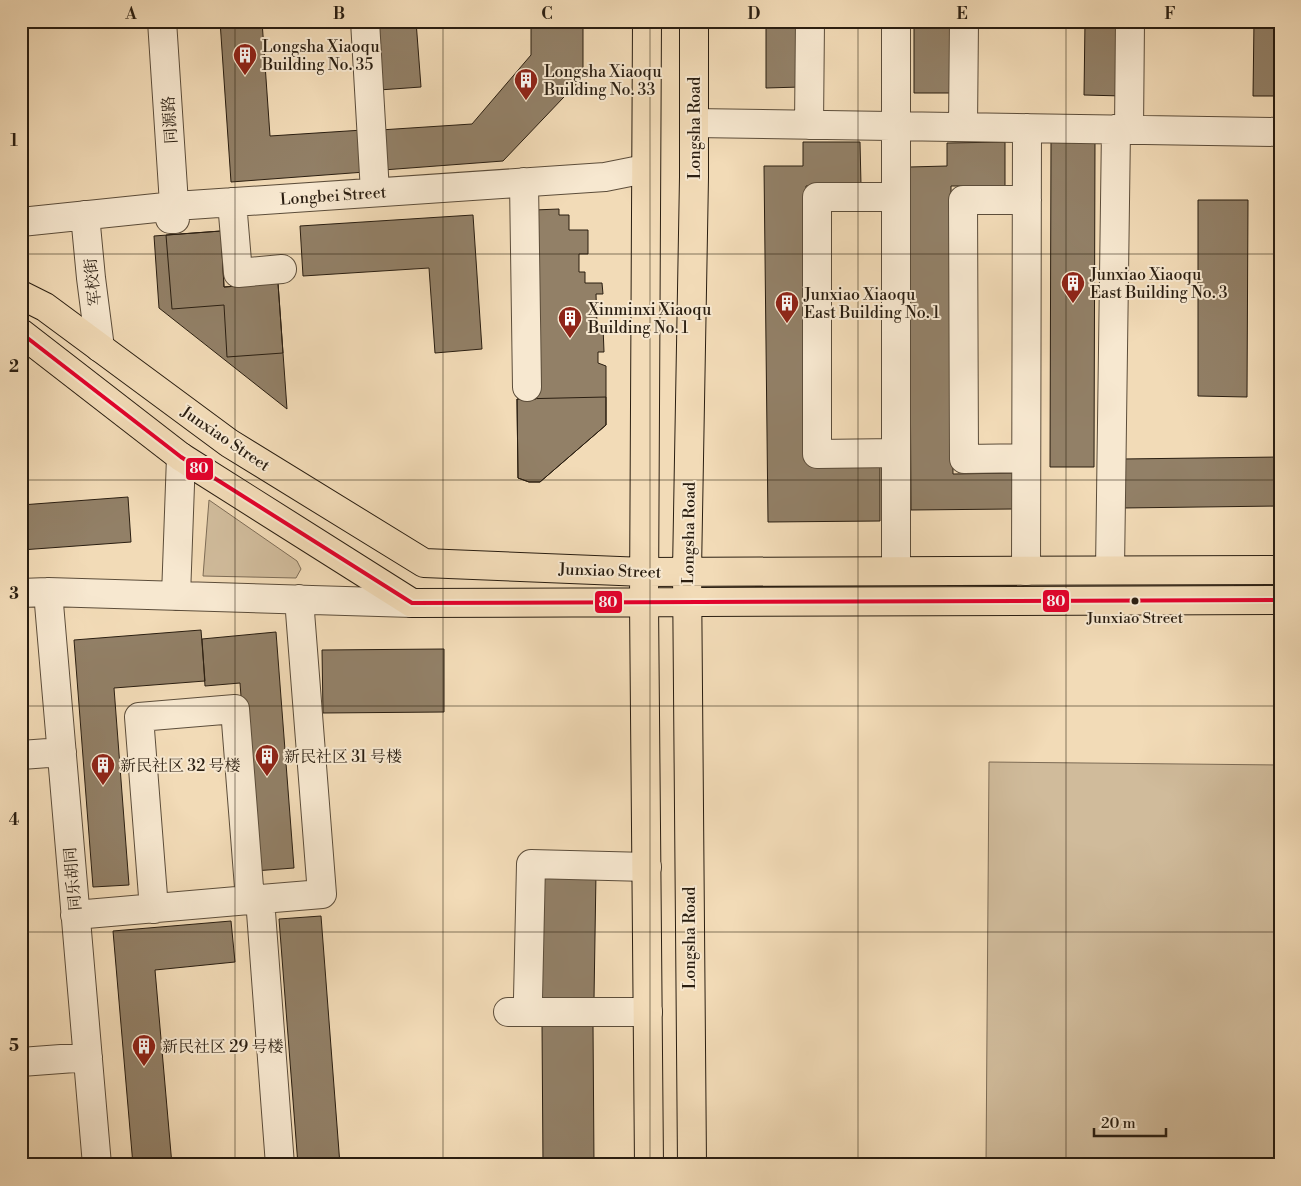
<svg xmlns="http://www.w3.org/2000/svg" width="1301" height="1186" font-family="'Libre Bodoni','Noto Serif SC',serif">
<rect width="100%" height="100%" fill="#f2dbb7"/>
<filter id="stains"><feTurbulence type="fractalNoise" baseFrequency=".004" numOctaves="4"/><feColorMatrix values="0 0 0 0 .2 0 0 0 0 .09 0 0 0 0 .02 0 0 0 .5 -.17"/></filter>
<radialGradient id="worn" r=".72"><stop offset=".6" stop-color="#630" stop-opacity="0"/><stop offset="1" stop-color="#630" stop-opacity=".3"/></radialGradient>
<!-- green -->
<path fill="#d0bb9b" stroke="#7d6c56" d="M 209,500 L 297,561 L 301,569 L 296,578 L 203,576 Z
M 989,762 L 1280,765 L 1280,1165 L 986,1165 Z"/>
<!-- building -->
<path fill="#928067" stroke="#2a1e11" d="M 220,21 L 262,21 L 270,136 L 363,130 L 365,172 L 231,182 Z
M 375,21 L 416,21 L 421,87 L 379,90 Z
M 531,21 L 583,21 L 583,77 L 503,161 L 383,170 L 380,130 L 472,124 L 531,55 Z
M 766,21 L 800,21 L 801,87 L 766,88 Z
M 914,21 L 956,21 L 956,93 L 914,93 Z
M 1085,21 L 1124,21 L 1123,96 L 1084,95 Z
M 1254,21 L 1280,21 L 1280,96 L 1253,96 Z
M 1051,141 L 1095,141 L 1094,467 L 1050,467 Z
M 803,142 L 860,142 L 861,185 L 806,186 L 809,464 L 880,463 L 880,521 L 768,522 L 764,166 L 803,166 Z
M 1005,142 L 1005,186 L 951,186 L 953,474 L 1013,473 L 1013,509 L 911,510 L 909,167 L 947,166 L 947,143 Z
M 1198,200 L 1248,200 L 1247,397 L 1198,396 Z
M 559,209 L 559,215 L 569,215 L 569,230 L 588,230 L 588,254 L 579,254 L 579,272 L 585,272 L 585,283 L 602,283 L 603,294 L 596,294 L 597,326 L 603,326 L 604,352 L 598,352 L 598,363 L 606,366 L 606,425 L 540,482 L 529,482 L 518,478 L 517,399 L 536,399 L 534,210 Z
M 473,215 L 482,349 L 435,353 L 429,268 L 303,276 L 300,226 Z
M 221,231 L 224,287 L 278,283 L 283,353 L 227,357 L 224,305 L 172,309 L 166,235 Z
M 221,231 L 224,287 L 278,283 L 287,409 L 159,308 L 154,236 Z
M 606,397 L 606,425 L 540,482 L 529,482 L 518,478 L 517,399 Z
M 1280,457 L 1280,506 L 1122,508 L 1122,459 Z
M 128,497 L 131,542 L 21,550 L 21,505 Z
M 201,630 L 205,681 L 114,688 L 129,885 L 93,887 L 74,640 Z
M 276,632 L 294,868 L 254,871 L 240,683 L 205,686 L 202,639 Z
M 444,649 L 444,712 L 323,713 L 322,650 Z
M 540,872 L 596,873 L 594,999 L 539,998 Z
M 321,916 L 340,1165 L 298,1165 L 279,919 Z
M 231,921 L 235,962 L 155,970 L 172,1165 L 133,1165 L 113,931 Z
M 542,1024 L 593,1024 L 594,1165 L 543,1165 Z"/>
<g fill="none" stroke-linecap="round" stroke-linejoin="round">
<!-- minor casing -->
<g stroke="#5c4d3a" stroke-width="30">
<path id="minor" d="M 162,21 L 175,219 L 170,219
M 365,21 L 375,192
M 896,21 L 896,571
M 694,123 L 1280,132
M 809,125 L 810,21
M 963,127 L 964,21
M 1129,130 L 1130,21
M 524,182 L 527,387
M 896,197 L 817,197 L 817,454 L 896,453
M 232,202 L 238,273 L 282,269
M 85,215 L 91,278 L 100,348
M 21,222 L 175,206 L 605,177 L 645,169
M 1026,458 L 964,459 L 963,200 L 1027,200
M 1110,570 L 1116,129
M 1026,571 L 1027,128
M 48,592 L 97,1165
M 21,593 L 48,592 L 412,603
M 176,596 L 181,457
M 21,755 L 62,752
M 154,909 L 139,717 L 235,709 L 250,900 L 322,894 L 299,599
M 75,915 L 260,899 L 280,1165
M 528,998 L 531,864 L 647,867
M 508,1012 L 648,1012
M 21,1062 L 88,1057"/>
</g>
<!-- major casing -->
<g stroke="#2a1e11" stroke-width="30">
<path id="major" d="M 647,21 L 644,601 L 649,1165
M 21,295 L 45,307 L 229,443 L 424,563 L 644,572 L 1280,570
M 21,333 L 181,457 L 412,603 L 1280,600
M 692,1165 L 687,571 L 694,177 L 694,21"/>
</g>
<!-- minor -->
<use href="#minor" stroke="#f7e8d0" stroke-width="28"/>
<!-- major -->
<use href="#major" stroke="#f2dbb7" stroke-width="28"/>
<!-- bus-1 casing -->
<g stroke="#f7e8d0" stroke-width="8">
<path id="bus-1" d="M 21,333 L 181,457 L 412,603 L 1280,600"/>
</g>
<!-- bus-1 -->
<use href="#bus-1" stroke="#e4002b" stroke-width="4"/>
</g>
<!-- grid -->
<path fill="none" stroke="#2a1e11" stroke-width="1" stroke-opacity="0.55" d="M 235,21 L 235,1165M 443,21 L 443,1165M 650,21 L 650,1165M 858,21 L 858,1165M 1066,21 L 1066,1165M 21,254 L 1280,254M 21,480 L 1280,480M 21,706 L 1280,706M 21,932 L 1280,932"/>
<!-- icons -->
<defs>
<g id="building-pin" transform="scale(1.25)"><path d="M0 17L-7.5 6A9.5 9.5 0 1 1 7.5 6Z" fill="#8f2418" stroke="#f7e8d0"/><path d="M-4-6H4V6H1V3H-1V6H-4ZM-2.5-4.3h1.7v1.8h-1.7ZM.8-4.3h1.7v1.8H.8ZM-2.5-1h1.7V.8h-1.7ZM.8-1h1.7V.8H.8Z" fill="#fff"/></g>
</defs>
<g fill-rule="evenodd">
<use href="#building-pin" x="245" y="55"/>
<use href="#building-pin" x="526" y="80"/>
<use href="#building-pin" x="1073" y="283"/>
<use href="#building-pin" x="787" y="303"/>
<use href="#building-pin" x="570" y="318"/>
<use href="#building-pin" x="267" y="756"/>
<use href="#building-pin" x="103" y="765"/>
<use href="#building-pin" x="144" y="1046"/>
</g>
<!-- markers -->
<circle fill="#2a1e11" stroke="#f7e8d0" stroke-width="2" cx="1135" cy="601" r="4.5"/>
<g text-anchor="middle" stroke-width="4" stroke-linejoin="round" paint-order="stroke">
<!-- bus labels -->
<g font-size="15" fill="#2a1e11" stroke="#f7e8d0">
<text x="1135" y="623">Junxiao Street</text>
</g>
<!-- poi labels -->
<g font-size="16" fill="#2a1e11" stroke="#f7e8d0" text-anchor="start">
<text x="262" y="52">Longsha Xiaoqu<tspan x="262" dy="18">Building No. 35</tspan></text>
<text x="544" y="77">Longsha Xiaoqu<tspan x="544" dy="18">Building No. 33</tspan></text>
<text x="1090" y="280">Junxiao Xiaoqu<tspan x="1090" dy="18">East Building No. 3</tspan></text>
<text x="804" y="300">Junxiao Xiaoqu<tspan x="804" dy="18">East Building No. 1</tspan></text>
<text x="588" y="315">Xinminxi Xiaoqu<tspan x="588" dy="18">Building No. 1</tspan></text>
<text x="284" y="762">新民社区 31 号楼</text>
<text x="120" y="771">新民社区 32 号楼</text>
<text x="162" y="1052">新民社区 29 号楼</text>
</g>
<!-- street labels -->
<g font-size="16" fill="#2a1e11" stroke="#f7e8d0">
<text transform="translate(169 120) rotate(-94)" y="6">同源路</text>
<text transform="translate(694 128) rotate(-90)" y="6">Longsha Road</text>
<text transform="translate(333 195) rotate(-4)" y="6">Longbei Street</text>
<text transform="translate(92 282) rotate(-96)" y="6">军校街</text>
<text transform="translate(226 438) rotate(34)" y="6">Junxiao Street</text>
<text transform="translate(688 533) rotate(-89)" y="6">Longsha Road</text>
<text transform="translate(610 570) rotate(2)" y="6">Junxiao Street</text>
<text transform="translate(72 879) rotate(-95)" y="6">同乐胡同</text>
<text transform="translate(689 938) rotate(-90)" y="6">Longsha Road</text>
</g>
</g>
<g stroke="#f7e8d0" stroke-width="2">
<rect x="185" y="457" width="29" height="24" rx="5" fill="#e4002b"/>
<rect x="1042" y="589" width="28" height="24" rx="5" fill="#e4002b"/>
<rect x="594" y="590" width="29" height="24" rx="5" fill="#e4002b"/>
</g>
<g font-size="14" text-anchor="middle" font-weight="bold" fill="#fff">
<text x="199" y="473">80</text>
<text x="1056" y="606">80</text>
<text x="608" y="607">80</text>
</g>
<!-- margin -->
<rect width="1301" height="1186" fill="none" stroke="#f2dbb7" stroke-width="55"/>
<!-- scale -->
<path d="M1094 1128v8h72v-8" fill="none" stroke="#2a1e11" stroke-width="2.5"/>
<text x="1101" y="1128" font-size="15" fill="#2a1e11" stroke="#f7e8d0" stroke-width="4" paint-order="stroke">20 m</text>
<rect x="28" y="28" width="1246" height="1130" fill="none" stroke="#2a1e11" stroke-width="2"/>
<g font-size="16" text-anchor="middle" font-weight="bold" fill="#2a1e11">
<text x="131" y="19">A</text>
<text x="339" y="19">B</text>
<text x="547" y="19">C</text>
<text x="754" y="19">D</text>
<text x="962" y="19">E</text>
<text x="1170" y="19">F</text>
<text x="14" y="146">1</text>
<text x="14" y="372">2</text>
<text x="14" y="599">3</text>
<text x="14" y="825">4</text>
<text x="14" y="1051">5</text>
</g>
<rect width="100%" height="100%" filter="url(#stains)"/>
<rect width="100%" height="100%" fill="url(#worn)"/>
</svg>
